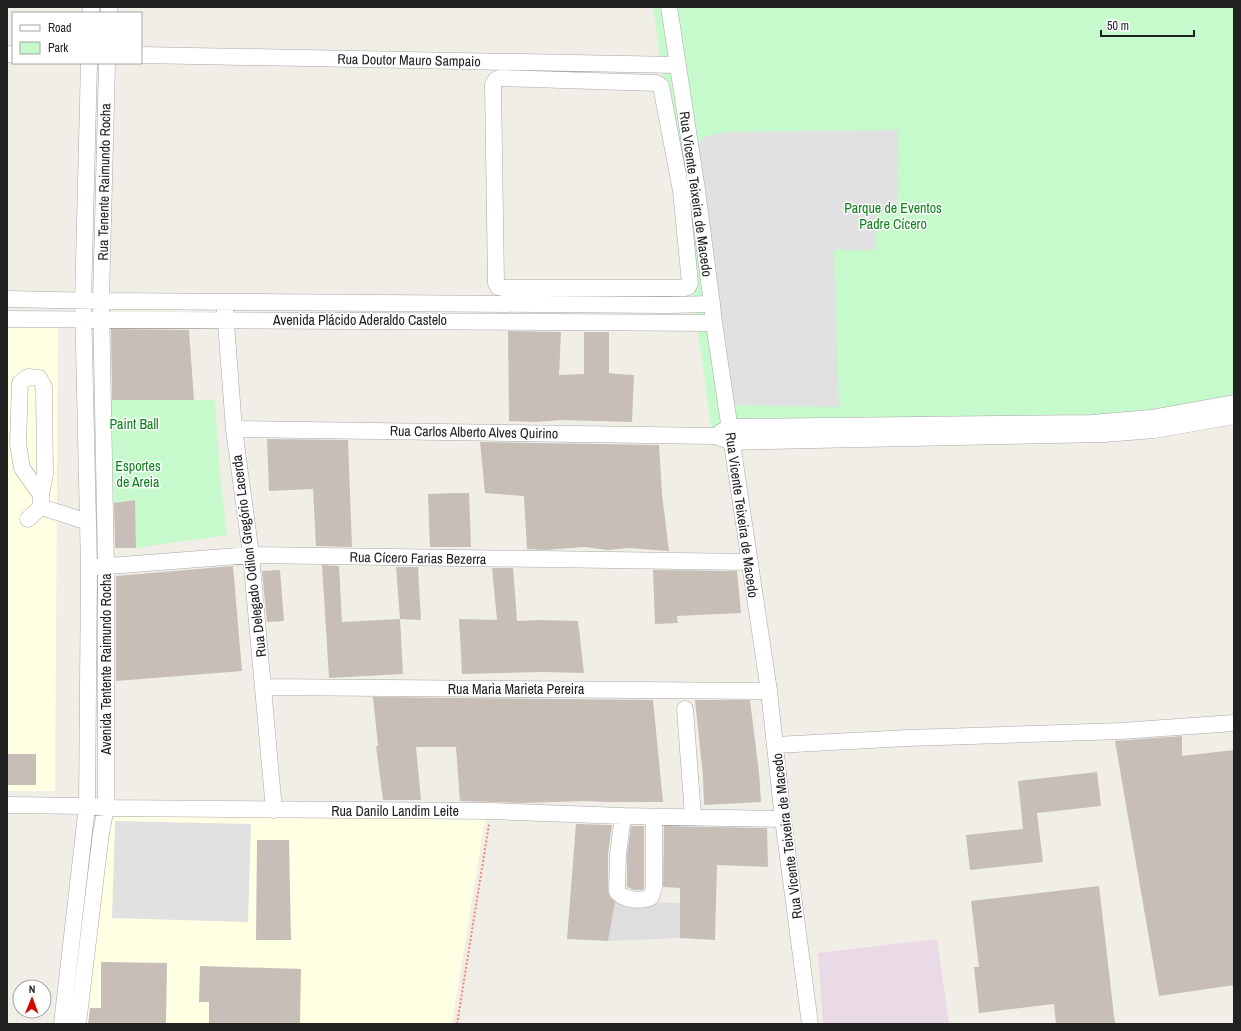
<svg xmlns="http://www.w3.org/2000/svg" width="1241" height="1031" font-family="'Archivo Narrow',sans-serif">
<rect width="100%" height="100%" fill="#f1eee8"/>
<!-- residential -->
<path fill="#dfdede" d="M 615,902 L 680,903 L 680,938 L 608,941 Z"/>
<!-- industrial -->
<path fill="#eadae6" d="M 937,939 L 949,1024 L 823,1024 L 818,953 Z"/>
<!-- education -->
<path fill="#feffe3" d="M 7,327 L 58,328 L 55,791 L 7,791 Z
M 111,815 L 485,819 L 452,1024 L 83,1024 Z"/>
<!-- park -->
<path fill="#c6facc" d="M 653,7 L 1234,7 L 1234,402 L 1176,415 L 712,433 Z
M 109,400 L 215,400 L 221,487 L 227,535 L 136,548 L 135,500 L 114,503 Z"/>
<!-- parking -->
<path fill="#e1e1e1" d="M 898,130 L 897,213 L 875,212 L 876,250 L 834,250 L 839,407 L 721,405 L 690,158 L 704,137 L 727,132 Z
M 115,821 L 251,824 L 248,922 L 112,918 Z"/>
<!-- building -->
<path fill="#c6beb7" d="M 111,329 L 189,330 L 194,400 L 112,400 Z
M 508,331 L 561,332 L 559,375 L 584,374 L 584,332 L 609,332 L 609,373 L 617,374 L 634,375 L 632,422 L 561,420 L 536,422 L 509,421 Z
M 267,439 L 348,440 L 352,547 L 316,546 L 313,489 L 269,491 Z
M 480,442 L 659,445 L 662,494 L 669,551 L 629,548 L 608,550 L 585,547 L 545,550 L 527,549 L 524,496 L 485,493 Z
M 456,493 L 469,493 L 471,547 L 430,547 L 428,494 Z
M 135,500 L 136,548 L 115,548 L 114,503 Z
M 322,565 L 339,566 L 342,622 L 400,619 L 403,674 L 329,678 Z
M 233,566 L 242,671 L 116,681 L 116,576 Z
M 396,567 L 418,567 L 421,620 L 400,619 Z
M 492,568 L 513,568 L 517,621 L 539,620 L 578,621 L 584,673 L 543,672 L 462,674 L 459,619 L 497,620 Z
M 280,570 L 284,621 L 267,622 L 262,571 Z
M 653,570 L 737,571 L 741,613 L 677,616 L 678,623 L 655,624 Z
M 373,697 L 653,700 L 663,802 L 607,802 L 585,801 L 523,803 L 460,801 L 456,747 L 416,747 L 421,800 L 383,800 L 376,746 L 378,746 Z
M 695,700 L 750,700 L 759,773 L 761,802 L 704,805 L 703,776 Z
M 1182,736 L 1182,756 L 1234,750 L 1234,985 L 1159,996 L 1115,741 Z
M 7,754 L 36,754 L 36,785 L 7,785 Z
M 1097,772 L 1101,806 L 1037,813 L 1043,862 L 970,870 L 966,835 L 1023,829 L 1018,781 Z
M 576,824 L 612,825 L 608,854 L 608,891 L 610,897 L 615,902 L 608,941 L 567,939 Z
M 631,826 L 644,826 L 644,886 L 643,890 L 634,890 L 627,887 L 627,855 Z
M 664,826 L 767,828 L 768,867 L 717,865 L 715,940 L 680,938 L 680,888 L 663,887 Z
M 257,840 L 289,840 L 291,940 L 256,940 Z
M 1099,886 L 1115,1024 L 1056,1024 L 1054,1004 L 979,1013 L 974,967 L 979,967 L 971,901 Z
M 101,962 L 167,963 L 166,1024 L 88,1024 L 90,1008 L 101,1008 Z
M 200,966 L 301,969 L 300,1024 L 209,1024 L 209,1002 L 199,1002 Z"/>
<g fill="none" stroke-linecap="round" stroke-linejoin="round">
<!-- minor casing -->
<g stroke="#a8a8a8" stroke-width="17">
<path id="minor" d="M 669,7 L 697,190 L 712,304 L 714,323 L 769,691 L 783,819 L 810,1024
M 91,13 L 91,7
M 109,13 L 109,7
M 7,54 L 13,54
M 141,55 L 677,65
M 500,78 L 656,83 L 661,86 L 681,191 L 690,283 L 688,287 L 685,288 L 503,288 L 498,287 L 496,283 L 493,84 L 496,80 Z
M 7,299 L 101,301 L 668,305 L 712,304
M 225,310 L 234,429 L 251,555 L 274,810
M 7,319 L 714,323
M 234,429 L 715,436 L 732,442 L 767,441 L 1104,434 L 1154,430 L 1234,416
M 721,432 L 730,427 L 1092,423 L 1151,418 L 1234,403
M 41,495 L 22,468 L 18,444 L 20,383 L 28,377 L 39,378 L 44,387 L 45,474 L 41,495 L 41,507 L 88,522
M 28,519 L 41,507
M 96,567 L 251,555 L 749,562
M 263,687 L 769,691
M 685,709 L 693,816
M 776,745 L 908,738 L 1121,731 L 1234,723
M 7,805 L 87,806 L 106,808 L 491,811 L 623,816 L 783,819
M 623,816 L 618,854 L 617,891 C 622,900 642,902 651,897 L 654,887 L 654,817
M 62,1024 L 87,806 L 89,568 L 83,301 L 89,63
M 78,1024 L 101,833 L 106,808 L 106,567 L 101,301 L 107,63"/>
</g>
<!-- path -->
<path stroke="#fa8470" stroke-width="2" stroke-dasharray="2 2" stroke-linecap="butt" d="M 457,1024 L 489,824"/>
<!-- minor -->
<use href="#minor" stroke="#fff" stroke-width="16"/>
</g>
<g text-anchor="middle" stroke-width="3" stroke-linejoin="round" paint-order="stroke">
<!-- street labels -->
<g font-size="14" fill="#212121" stroke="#fff">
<text transform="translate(409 60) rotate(1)" y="5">Rua Doutor Mauro Sampaio</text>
<text transform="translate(104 182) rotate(-89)" y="5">Rua Tenente Raimundo Rocha</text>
<text transform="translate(696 194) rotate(82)" y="5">Rua Vicente Teixeira de Macedo</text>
<text x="360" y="325">Avenida Plácido Aderaldo Castelo</text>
<text transform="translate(474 432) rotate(1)" y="5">Rua Carlos Alberto Alves Quirino</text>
<text transform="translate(742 515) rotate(82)" y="5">Rua Vicente Teixeira de Macedo</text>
<text transform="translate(249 556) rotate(-97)" y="5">Rua Delegado Odilon Gregório Lacerda</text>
<text transform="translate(418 558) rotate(1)" y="5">Rua Cícero Farias Bezerra</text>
<text transform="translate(106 664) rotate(-90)" y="5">Avenida Tentente Raimundo Rocha</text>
<text x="516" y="694">Rua Maria Marieta Pereira</text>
<text x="395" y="816">Rua Danilo Landim Leite</text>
<text transform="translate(787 836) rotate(-97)" y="5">Rua Vicente Teixeira de Macedo</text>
</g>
<!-- park labels -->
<g font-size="14" fill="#0c821b" stroke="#fff">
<text x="893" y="213">Parque de Eventos<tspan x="893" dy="16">Padre Cícero</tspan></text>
<text x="134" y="429">Paint Ball</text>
<text x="138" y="471">Esportes<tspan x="138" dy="16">de Areia</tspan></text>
</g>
</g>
<!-- border -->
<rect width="1241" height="1031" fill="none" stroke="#212121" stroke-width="16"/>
<!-- legend -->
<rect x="12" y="12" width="130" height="52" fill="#ffffff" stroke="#a6a6a6"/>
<rect x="20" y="25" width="20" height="6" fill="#ffffff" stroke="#a6a6a6"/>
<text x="48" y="32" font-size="12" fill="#212121">Road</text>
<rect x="20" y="42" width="20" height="12" fill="#c6facc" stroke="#a6a6a6"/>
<text x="48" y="52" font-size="12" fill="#212121">Park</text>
<!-- north arrow -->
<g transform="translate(32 999) rotate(1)"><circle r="19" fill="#ffffff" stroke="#a6a6a6"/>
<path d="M0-3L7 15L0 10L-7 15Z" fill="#d20900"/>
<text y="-6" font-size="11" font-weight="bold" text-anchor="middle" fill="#212121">N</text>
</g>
<!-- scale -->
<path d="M1101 30v6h93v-6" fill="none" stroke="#212121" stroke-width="2"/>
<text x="1107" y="30" font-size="12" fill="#212121" stroke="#ffffff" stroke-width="3" paint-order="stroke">50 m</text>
</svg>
